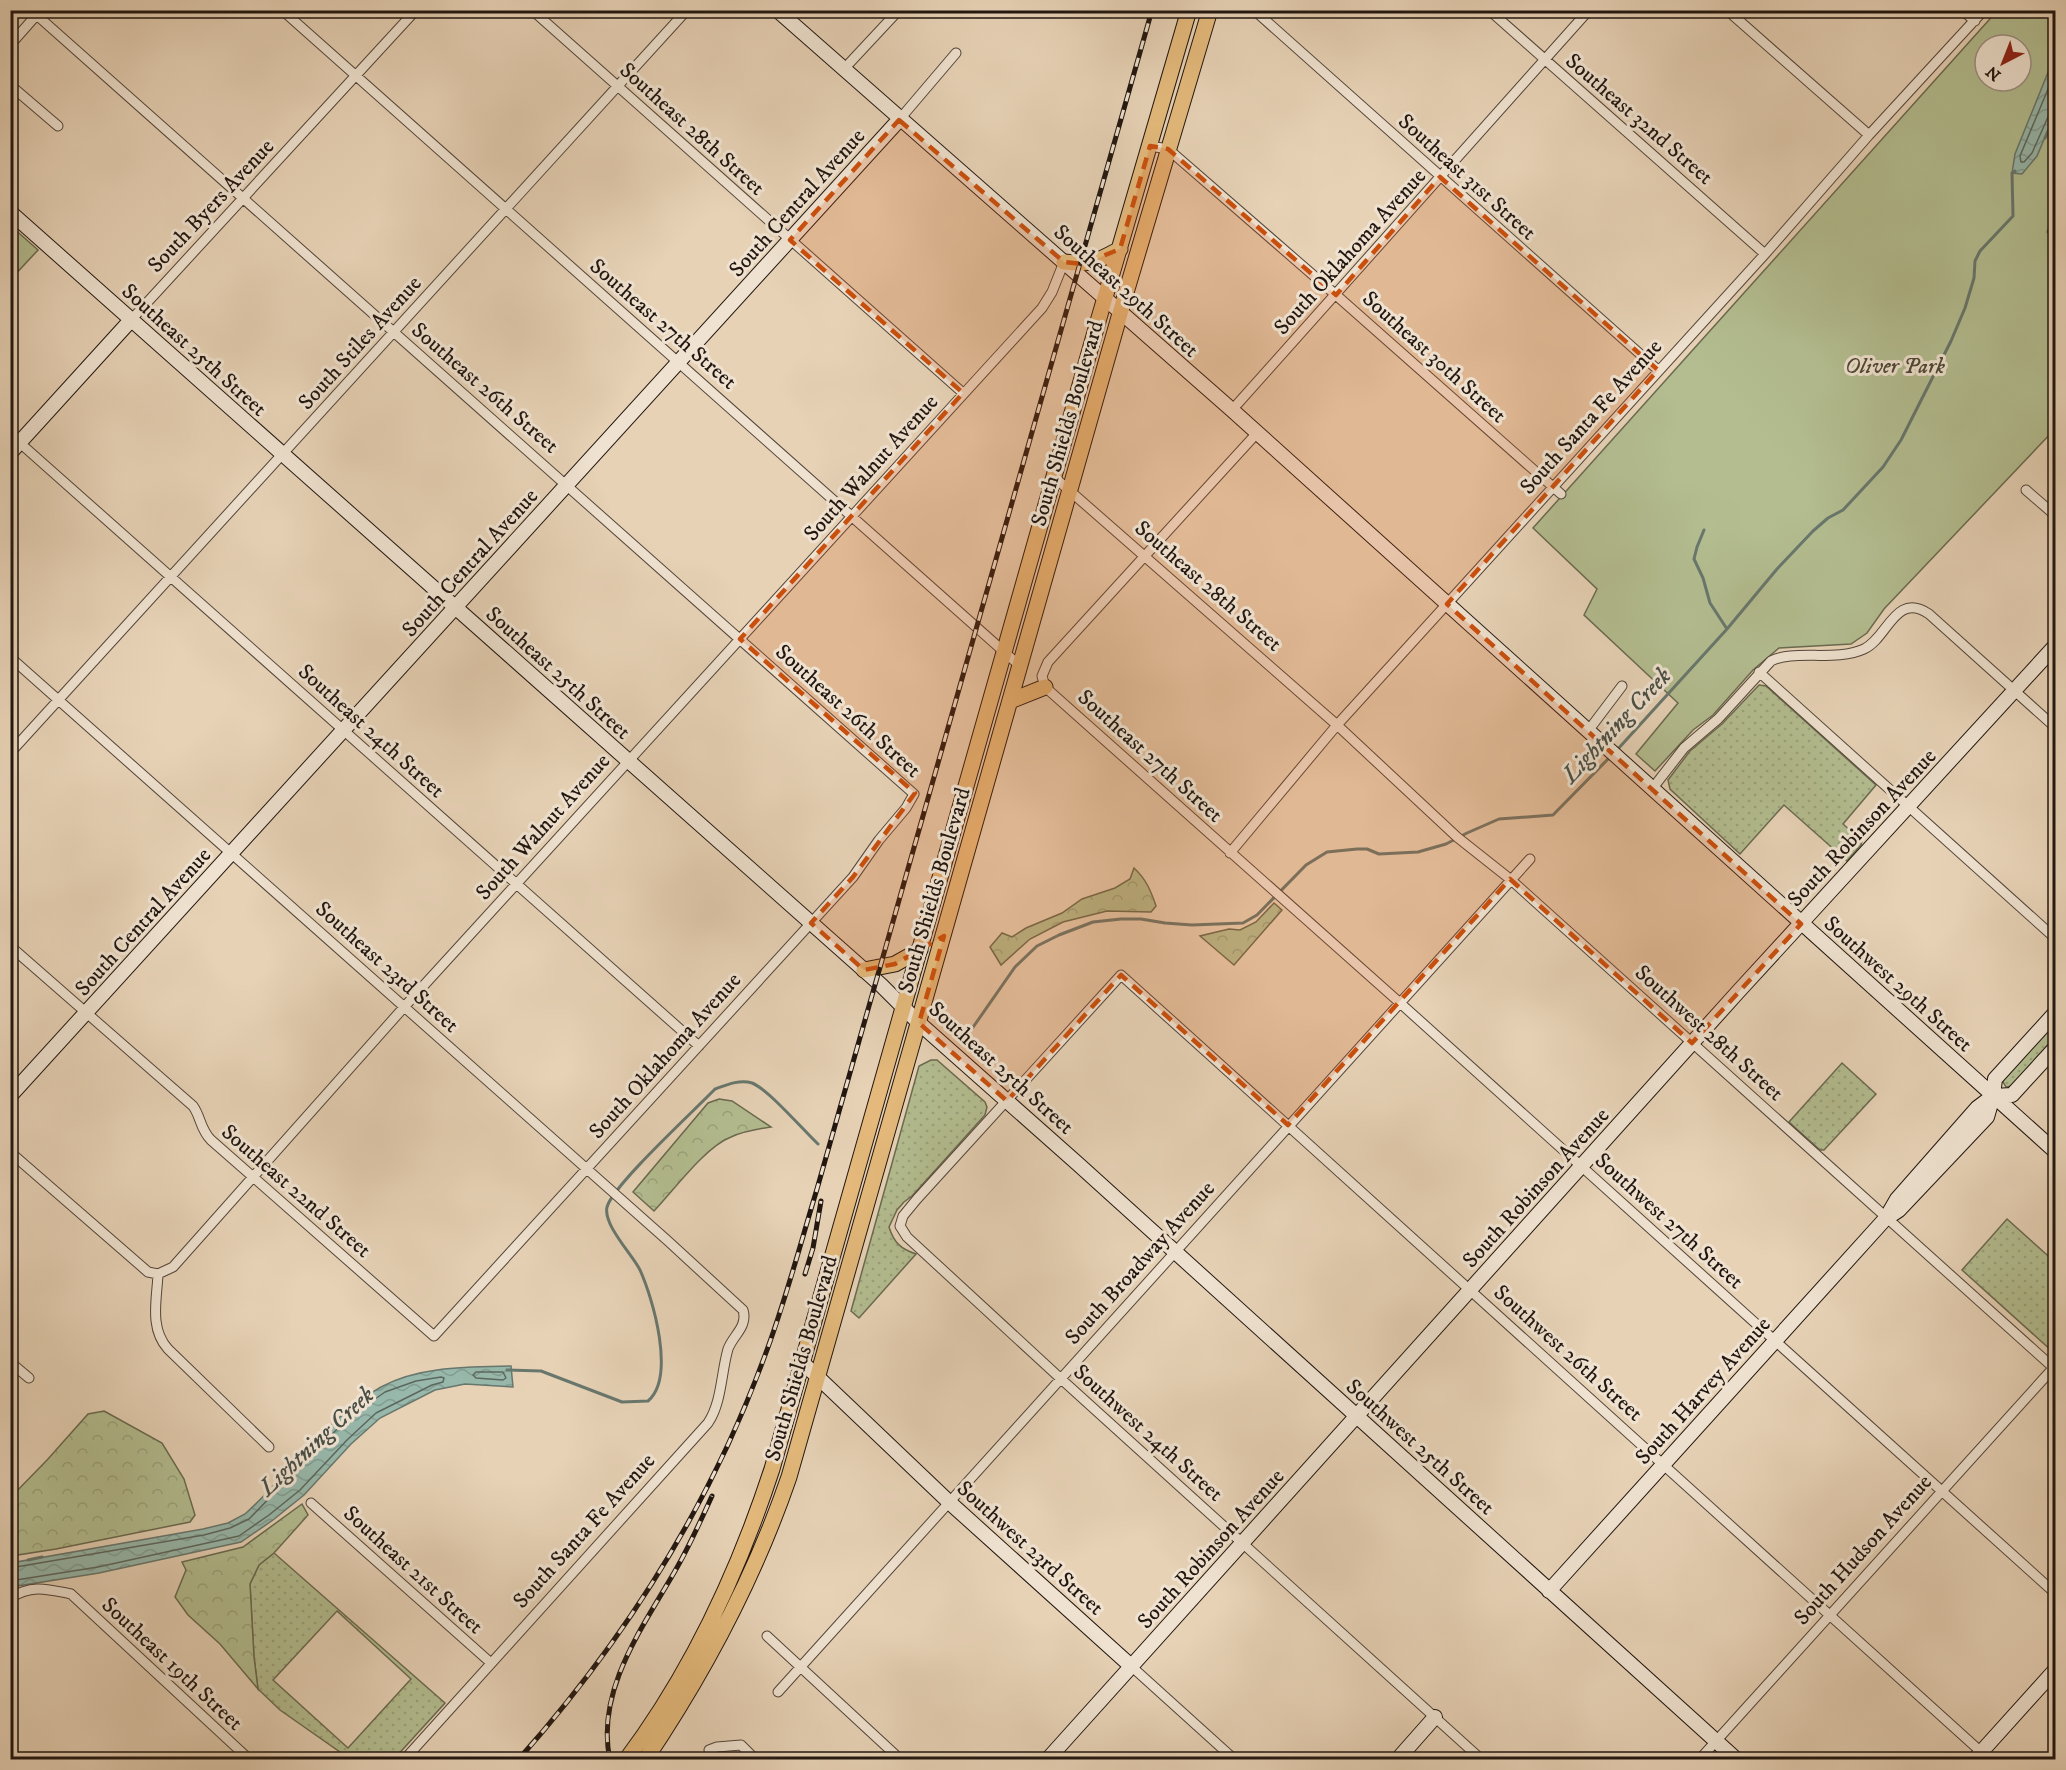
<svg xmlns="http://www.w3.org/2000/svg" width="2066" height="1770" font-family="'IM FELL DW Pica',serif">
<defs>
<pattern id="grass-dots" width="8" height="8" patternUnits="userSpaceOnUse" patternTransform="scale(1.5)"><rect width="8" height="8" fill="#b3bd90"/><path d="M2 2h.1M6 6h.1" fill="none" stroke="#9aa27b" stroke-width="1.8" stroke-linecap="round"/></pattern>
<pattern id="forest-crowns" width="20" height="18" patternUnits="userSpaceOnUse" patternTransform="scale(1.5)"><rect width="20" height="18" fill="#b3bd90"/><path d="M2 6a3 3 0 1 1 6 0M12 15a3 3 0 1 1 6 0" fill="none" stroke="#9aa27b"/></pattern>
<pattern id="water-waves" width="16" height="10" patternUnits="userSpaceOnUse" patternTransform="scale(1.5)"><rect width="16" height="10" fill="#97b8ab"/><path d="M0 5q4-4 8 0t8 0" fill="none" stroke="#829d92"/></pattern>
</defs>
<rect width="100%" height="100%" fill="#e7d2b6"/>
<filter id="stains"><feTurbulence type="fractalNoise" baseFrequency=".00333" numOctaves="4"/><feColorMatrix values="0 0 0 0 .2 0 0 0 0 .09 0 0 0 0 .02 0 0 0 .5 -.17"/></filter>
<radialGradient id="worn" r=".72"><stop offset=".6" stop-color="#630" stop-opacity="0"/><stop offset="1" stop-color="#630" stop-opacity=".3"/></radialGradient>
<!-- grass -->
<path fill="url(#grass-dots)" stroke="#6a6a50" stroke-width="1.5" fill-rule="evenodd" d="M 1759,685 L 1766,686 L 1876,785 L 1843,824 L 1862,841 L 1861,845 L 1847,861 L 1784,805 L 1740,854 L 1670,789 L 1668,780 L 1690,751 L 1722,724 Z
M 2055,1019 L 2055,1037 L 2012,1086 L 2006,1087 L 2002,1080 Z
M 931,1060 L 937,1060 L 985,1102 L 987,1107 L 985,1115 L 912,1196 L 904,1202 L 897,1210 L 889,1227 C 894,1243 901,1249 916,1254 L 859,1318 L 851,1311 L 919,1066 Z
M 1842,1063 L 1876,1094 L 1824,1150 L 1820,1150 L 1789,1122 Z
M 2007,1219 L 2055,1262 L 2056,1349 L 2053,1352 L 1962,1270 Z
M 274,1553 L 445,1703 L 394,1759 L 350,1759 L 280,1710 L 258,1689 L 254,1657 L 250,1584 L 259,1565 ZM 337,1611 L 411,1679 L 348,1748 L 273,1680 Z"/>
<!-- forest -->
<path fill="url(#forest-crowns)" stroke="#6a6a50" stroke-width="1.5" d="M 1134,868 C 1146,879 1151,891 1156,906 L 1151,912 L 1107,911 L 1063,922 L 1030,939 L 1001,965 L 990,947 L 1002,933 L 1012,937 L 1026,928 L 1062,913 L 1082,899 L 1115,888 L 1130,879 Z
M 1274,903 L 1282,910 L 1234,965 L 1200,936 L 1229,929 L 1240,930 L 1256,922 Z
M 719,1099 L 732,1101 L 771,1127 C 757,1129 744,1131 731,1137 C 705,1147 674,1190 654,1211 L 633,1192 L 708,1103 Z
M 104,1411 L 162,1443 L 184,1479 L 195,1515 L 190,1522 L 56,1549 L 11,1556 L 11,1497 L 48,1459 L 88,1414 Z
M 302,1504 L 308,1515 L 274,1553 L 259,1565 L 250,1584 L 254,1657 L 258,1689 L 220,1644 L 188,1615 L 175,1597 L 186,1570 L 182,1562 L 243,1547 Z"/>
<!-- park -->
<path fill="#b3bd90" stroke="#6a6a50" stroke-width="1.5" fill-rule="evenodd" d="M 1997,11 L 2055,11 L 2055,429 L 1884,609 L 1867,633 L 1851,644 L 1779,648 L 1753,670 L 1713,715 L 1693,730 L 1655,771 L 1636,754 L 1678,703 L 1584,615 L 1597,589 L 1533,528 ZM 1985,45 L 2021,45 L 2021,81 L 1985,81 Z
M 11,226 L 38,250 L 11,279 Z"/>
<!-- water -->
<path fill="url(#water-waves)" stroke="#68776d" stroke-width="1.5" d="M 2055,55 L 2055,113 L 2037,156 L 2022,174 L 2012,173 L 2015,154 Z
M 2055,209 L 2055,241 L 2047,232 Z
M 511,1366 L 513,1387 L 465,1384 L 435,1390 L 380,1418 L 351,1444 L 304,1495 L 273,1520 L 241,1542 L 99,1573 L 11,1587 L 11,1563 L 203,1529 L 228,1523 L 245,1514 C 291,1473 326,1418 381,1387 C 419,1366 469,1367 511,1366 Z"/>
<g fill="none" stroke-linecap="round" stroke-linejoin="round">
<!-- shore -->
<path stroke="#5c675e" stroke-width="1.5" d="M 2056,70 L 2020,156 L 2021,162 L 2024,162 L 2032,153 L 2048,117 L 2056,114
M 476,1372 L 503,1372 L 506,1378 L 503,1380 L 476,1378 L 473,1375 Z
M 10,1568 L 204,1535 L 230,1528 L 249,1519 L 348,1418 L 385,1392 L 416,1381 L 441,1377 L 444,1378 L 443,1382 L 432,1385 L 376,1413 L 347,1440 L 300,1490 L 269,1515 L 239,1536 L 98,1567 L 10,1581"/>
<!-- stream -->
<path stroke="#68776d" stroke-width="3" d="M 2045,138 L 2056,115
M 1704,530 L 1697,547 L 1694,559 L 1703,578 L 1710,603 L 1727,629
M 1617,750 L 1727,629 L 1777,569 L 1813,531 L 1828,518 L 1843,510 L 1883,467 L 1901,440 L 1951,341 L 1965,308 L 1974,278 L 1975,261 L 1980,251 L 2013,216 L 2012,173 L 2015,171
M 969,1033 L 1015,967 L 1037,946 L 1059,935 L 1093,922 L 1121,919 L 1141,919 L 1165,923 L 1192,925 L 1243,923 L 1257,915 L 1306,865 L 1327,852 L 1357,849 L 1367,849 L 1379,854 L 1418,852 L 1446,844 L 1467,833 L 1499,819 L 1553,815 L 1610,757
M 507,1370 L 541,1371 L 622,1402 L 648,1401 C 676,1377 653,1299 640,1270 C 632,1254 603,1225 607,1207 C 613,1185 695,1110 715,1089 C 726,1085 740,1079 752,1083 C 768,1089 803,1130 818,1144
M 28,1560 L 42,1557"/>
<!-- street casing -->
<g stroke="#52453a" stroke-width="11">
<path id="street" d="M 282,10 L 1020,666
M 532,10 L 963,393
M 1254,10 L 1658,370
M 1489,10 L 1765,254
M 1727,10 L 1869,135
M 1962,10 L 1975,21
M 10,45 L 40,11
M 843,70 L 899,10
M 10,85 L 58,126
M 899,120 L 956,53
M 1150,146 L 1168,149 L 1336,295 L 1561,494
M 131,320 L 416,10
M 1232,410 L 1589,10
M 1257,433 L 1048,662 L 1042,676 L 1045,687 L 1399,1002 L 2056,1594
M 20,443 L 699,1046
M 1054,477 L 1337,725 L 1457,837 L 1510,879 L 2056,1370
M 2026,490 L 2056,516
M 10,657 L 668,1241 L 743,1310 C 748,1327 733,1335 728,1349 C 721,1373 722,1402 708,1423 L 404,1760
M 1759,672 L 2056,939
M 1588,731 L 1622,686
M 10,753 L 687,10
M 1652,789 L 1684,748 L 1718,719 L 1771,661 C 1793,649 1836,662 1864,649 C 1888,638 1895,591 1929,614 L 2056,728
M 1230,853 L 1337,725 L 1765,254 L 1869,135 L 1984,10
M 10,946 L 193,1106 C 201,1117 200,1129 211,1140 L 434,1336 L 853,877 L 879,840 L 906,808 L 914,794 L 31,10
M 10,1152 L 148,1272 L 158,1274 L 173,1267 L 405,1006 L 1042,308 L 1052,292 L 1064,262
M 158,1274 C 157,1299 149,1328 168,1349 L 269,1447
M 10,1362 L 29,1378
M 311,1503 L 491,1663
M 10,1598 C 32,1584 47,1589 71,1594 L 250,1760
M 767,1636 L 901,1760
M 1131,1666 L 1235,1760
M 778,1692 L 1530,859
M 709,1750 L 717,1747 L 741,1745 L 756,1760
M 1482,1760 L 1060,1378 L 907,1237 L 900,1226 L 903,1216 L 917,1199 L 1121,975 C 1411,1236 1700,1498 1990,1760
M 1699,1760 L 2056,1365"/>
</g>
<!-- secondary casing -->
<g stroke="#211610" stroke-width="16">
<path id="secondary" d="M 777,10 L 1232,410 L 2056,1152
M 10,212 L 881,985 L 919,1023 L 1078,1164 L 1737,1760
M 10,453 L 131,320
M 10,1096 L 899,120
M 1890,1216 L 1899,1210 L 1987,1117 L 1993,1096 L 1995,1079 L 2056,1012
M 803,1363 L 949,1502 L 1131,1666
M 1549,1591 L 1886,1218 L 1897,1199 L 1977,1108 L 1993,1096 L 2012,1095 L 2056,1047
M 1047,1760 L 1737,993 L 2056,645
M 1397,1760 L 1435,1717
M 1974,1760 L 2056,1669"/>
</g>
<!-- primary casing -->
<g stroke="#211610" stroke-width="17">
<path id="primary" d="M 1064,262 C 1092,265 1096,262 1120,249
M 1010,701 L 1045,687
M 864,970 L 895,964 L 920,950
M 626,1760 C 692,1672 738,1573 772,1469 L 1099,318 L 1189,10
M 645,1760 C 705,1671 754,1579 789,1477 L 1125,296 L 1210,10"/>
</g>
<!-- street -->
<use href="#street" stroke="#efe2d0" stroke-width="9"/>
<!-- secondary -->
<use href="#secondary" stroke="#efe2d0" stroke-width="14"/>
<!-- primary -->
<use href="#primary" stroke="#e4b97b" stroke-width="15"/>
<!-- rail casing -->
<g stroke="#211610" stroke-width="5">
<path id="rail" d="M 805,1274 L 813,1248 L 821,1201
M 518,1760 C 624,1641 709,1507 764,1358 C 785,1303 800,1245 817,1189 L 1152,10
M 610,1760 C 595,1691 643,1627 675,1571 C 689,1547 700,1522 712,1496"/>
</g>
<!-- rail -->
<use href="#rail" stroke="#efe2d0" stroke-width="3" stroke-dasharray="9" stroke-linecap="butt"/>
</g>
<!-- marked area -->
<path fill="#ca4f0d" fill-opacity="0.2" stroke="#ca4f0d" stroke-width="4.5" stroke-dasharray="12 8" stroke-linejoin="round" d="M 899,120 L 1064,262 L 1083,264 L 1120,249 L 1150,146 L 1168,149 L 1336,295 L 1440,177 L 1658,370 L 1447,604 L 1801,924 L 1692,1043 L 1510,879 L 1288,1125 L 1121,975 L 1007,1101 L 919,1023 L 944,936 L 895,964 L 864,970 L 811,923 L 853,877 L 915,793 L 740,639 L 963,393 L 790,240 Z"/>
<g text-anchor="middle" stroke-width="6" stroke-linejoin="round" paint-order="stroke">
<!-- street labels -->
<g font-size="22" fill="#211610" stroke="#efe2d0">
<text transform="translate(1640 118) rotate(41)" y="8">Southeast 32nd Street</text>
<text transform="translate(693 128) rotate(42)" y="8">Southeast 28th Street</text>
<text transform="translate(1468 176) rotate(42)" y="8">Southeast 31st Street</text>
<text transform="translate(796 202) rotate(-48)" y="8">South Central Avenue</text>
<text transform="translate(210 205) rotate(-47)" y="8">South Byers Avenue</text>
<text transform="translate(1349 251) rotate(-48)" y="8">South Oklahoma Avenue</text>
<text transform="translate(1127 290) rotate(42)" y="8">Southeast 29th Street</text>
<text transform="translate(664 323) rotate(41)" y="8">Southeast 27th Street</text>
<text transform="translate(359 342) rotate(-48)" y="8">South Stiles Avenue</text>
<text transform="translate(195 349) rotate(42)" y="8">Southeast 25th Street</text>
<text transform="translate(1435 356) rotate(42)" y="8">Southeast 30th Street</text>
<text transform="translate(486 387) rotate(41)" y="8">Southeast 26th Street</text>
<text transform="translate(1590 416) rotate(-48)" y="8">South Santa Fe Avenue</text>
<text transform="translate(1066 423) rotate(-74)" y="8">South Shields Boulevard</text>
<text transform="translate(870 467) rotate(-48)" y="8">South Walnut Avenue</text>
<text transform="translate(469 562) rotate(-48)" y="8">South Central Avenue</text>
<text transform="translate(1209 585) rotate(41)" y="8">Southeast 28th Street</text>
<text transform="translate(559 672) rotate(42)" y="8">Southeast 25th Street</text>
<text transform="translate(849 710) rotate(42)" y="8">Southeast 26th Street</text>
<text transform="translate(372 730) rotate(42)" y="8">Southeast 24th Street</text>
<text transform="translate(1151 755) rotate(42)" y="8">Southeast 27th Street</text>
<text transform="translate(542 826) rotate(-48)" y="8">South Walnut Avenue</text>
<text transform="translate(1861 827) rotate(-47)" y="8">South Robinson Avenue</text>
<text transform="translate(933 890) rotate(-74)" y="8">South Shields Boulevard</text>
<text transform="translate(142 921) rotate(-48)" y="8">South Central Avenue</text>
<text transform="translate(388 966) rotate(42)" y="8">Southeast 23rd Street</text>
<text transform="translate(1899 983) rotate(42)" y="8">Southwest 29th Street</text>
<text transform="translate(1710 1032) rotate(42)" y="8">Southwest 28th Street</text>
<text transform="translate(664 1055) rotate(-48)" y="8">South Oklahoma Avenue</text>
<text transform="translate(1002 1067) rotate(42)" y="8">Southeast 25th Street</text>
<text transform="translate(1535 1187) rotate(-48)" y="8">South Robinson Avenue</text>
<text transform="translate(297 1190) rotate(41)" y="8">Southeast 22nd Street</text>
<text transform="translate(1670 1220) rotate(42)" y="8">Southwest 27th Street</text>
<text transform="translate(1139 1262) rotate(-48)" y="8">South Broadway Avenue</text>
<text transform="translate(1569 1352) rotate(42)" y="8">Southwest 26th Street</text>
<text transform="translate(800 1358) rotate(-74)" y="8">South Shields Boulevard</text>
<text transform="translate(1702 1390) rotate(-48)" y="8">South Harvey Avenue</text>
<text transform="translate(1149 1432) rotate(42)" y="8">Southwest 24th Street</text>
<text transform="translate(1421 1446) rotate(42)" y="8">Southwest 25th Street</text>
<text transform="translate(583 1530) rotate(-48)" y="8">South Santa Fe Avenue</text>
<text transform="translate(1031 1547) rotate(42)" y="8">Southwest 23rd Street</text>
<text transform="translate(1210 1548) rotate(-48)" y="8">South Robinson Avenue</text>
<text transform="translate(1862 1549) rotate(-48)" y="8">South Hudson Avenue</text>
<text transform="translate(414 1569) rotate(42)" y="8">Southeast 21st Street</text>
<text transform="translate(173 1663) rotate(43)" y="8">Southeast 19th Street</text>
</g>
<!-- park labels -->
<g font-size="22" font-style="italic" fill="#4d4836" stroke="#efe2d0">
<text x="1895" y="373">Oliver Park</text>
</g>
<!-- water labels -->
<g font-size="24" font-style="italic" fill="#4a4f46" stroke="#efe2d0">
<text transform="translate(1616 725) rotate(-47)" y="8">Lightning Creek</text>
<text transform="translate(316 1441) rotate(-43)" y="8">Lightning Creek</text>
</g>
</g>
<!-- margin -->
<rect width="2066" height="1770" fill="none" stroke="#e7d2b6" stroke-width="36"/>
<rect x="12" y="12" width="2042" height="1746" fill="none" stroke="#211610" stroke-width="3"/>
<rect x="18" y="18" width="2030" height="1734" fill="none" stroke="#211610" stroke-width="1.5"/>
<!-- north arrow -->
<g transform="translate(2003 63) rotate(222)"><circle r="28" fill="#efe2d0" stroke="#9d9083" stroke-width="1.5"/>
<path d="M0-4.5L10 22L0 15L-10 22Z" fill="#8f2418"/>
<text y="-9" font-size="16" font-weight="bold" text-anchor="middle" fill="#211610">N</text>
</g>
<rect width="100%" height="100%" filter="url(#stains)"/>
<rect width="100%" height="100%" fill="url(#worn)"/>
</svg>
